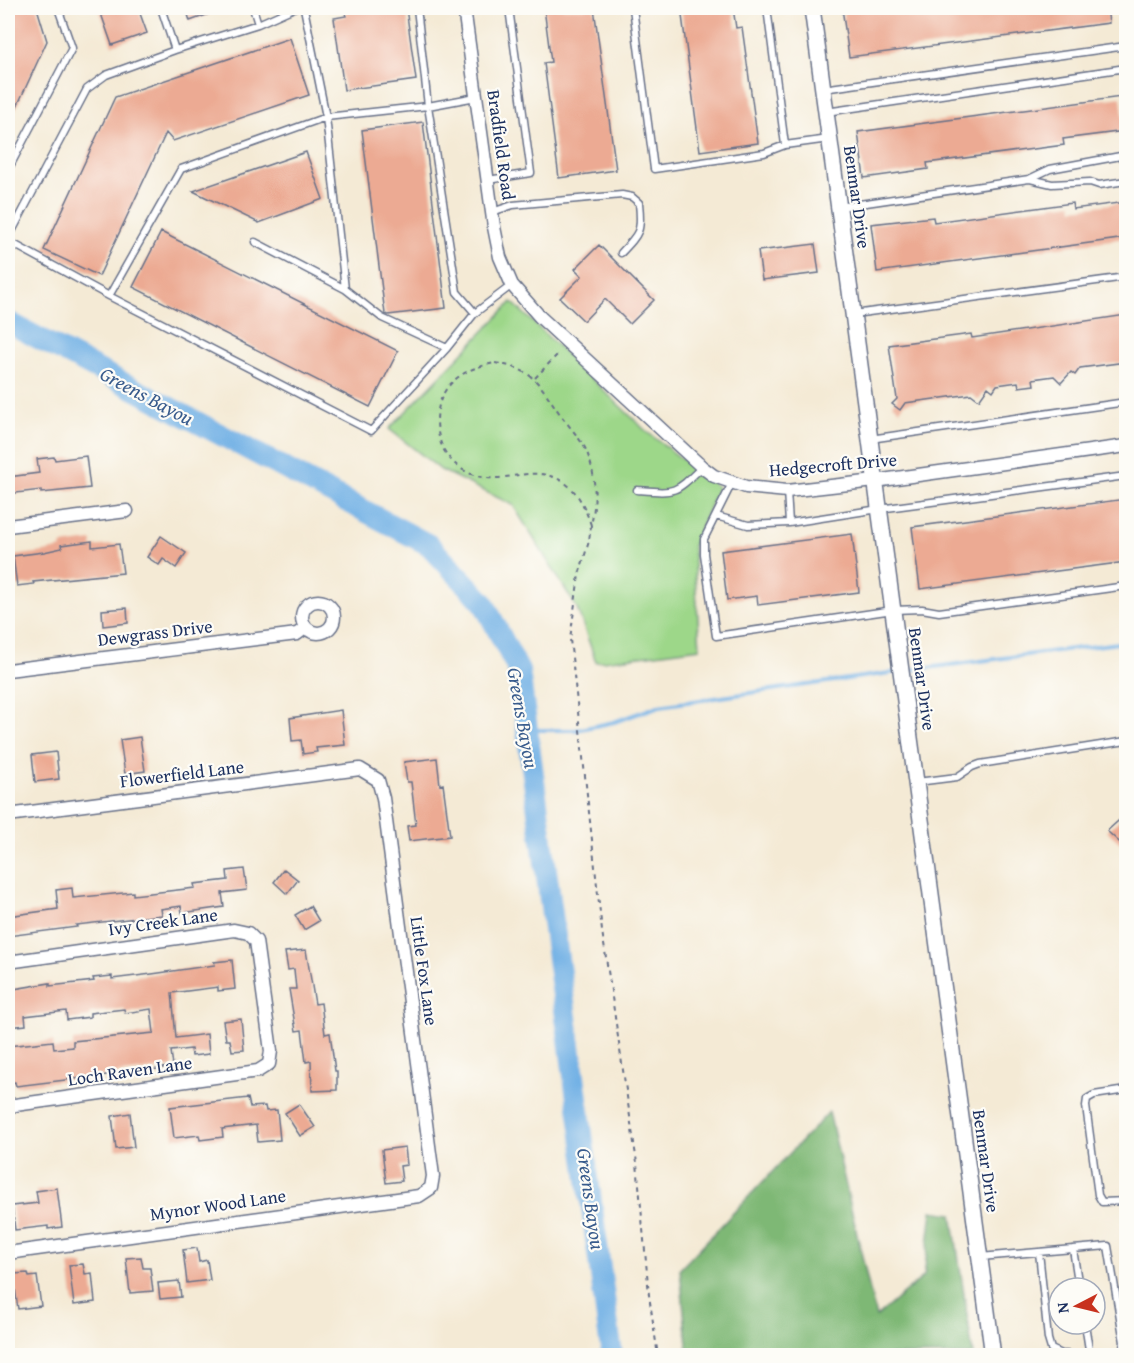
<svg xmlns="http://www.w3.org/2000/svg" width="1134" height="1363" font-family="'Gentium Book Plus',serif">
<rect width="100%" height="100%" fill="#fdfcf7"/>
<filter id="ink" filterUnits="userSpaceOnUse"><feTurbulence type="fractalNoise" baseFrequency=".0167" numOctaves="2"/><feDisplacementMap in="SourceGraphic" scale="12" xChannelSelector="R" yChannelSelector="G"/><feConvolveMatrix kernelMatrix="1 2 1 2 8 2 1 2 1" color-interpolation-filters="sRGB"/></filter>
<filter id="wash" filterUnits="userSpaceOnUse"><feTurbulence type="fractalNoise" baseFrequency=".008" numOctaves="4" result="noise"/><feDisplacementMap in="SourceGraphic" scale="24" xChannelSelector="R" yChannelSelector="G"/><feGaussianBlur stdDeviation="1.35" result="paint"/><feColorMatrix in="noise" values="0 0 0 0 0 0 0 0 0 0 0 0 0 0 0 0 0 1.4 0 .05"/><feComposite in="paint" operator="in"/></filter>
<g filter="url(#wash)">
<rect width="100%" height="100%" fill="#f4ead5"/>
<!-- green -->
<path fill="#9dd789" stroke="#5c8374" stroke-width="1.5" d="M 512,302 L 647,432 L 718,487 L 693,546 L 700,648 L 596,662 L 577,608 L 513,505 L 441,470 L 389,429 Z"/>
<!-- forest -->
<path fill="#7eb875" stroke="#4c746a" stroke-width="1.5" d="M 829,1112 L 876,1317 L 924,1276 L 932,1211 L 952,1214 L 973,1355 L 688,1355 L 680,1269 Z"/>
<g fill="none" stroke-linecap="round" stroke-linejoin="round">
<!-- stream -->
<path stroke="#72b1e5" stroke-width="4" d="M 904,671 L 1126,642
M 527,730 L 576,730 L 614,722 L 659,706 L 897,672"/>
<!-- river -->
<path stroke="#72b1e5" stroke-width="22" d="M 8,322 L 429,545 L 483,602 L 519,671 L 612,1356"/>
</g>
<g id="blocks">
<!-- building -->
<path fill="#ecaa93" d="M 8,8 L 37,8 L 47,41 L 8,126 Z
M 99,8 L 138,8 L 147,33 L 112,45 Z
M 186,8 L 223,8 L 223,9 L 190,21 Z
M 344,8 L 406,8 L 416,80 L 344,90 L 334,18 L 346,16 Z
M 544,8 L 594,8 L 616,170 L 559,178 L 544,63 L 551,62 Z
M 681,8 L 733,8 L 736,28 L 742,27 L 758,143 L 700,151 Z
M 842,8 L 1107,8 L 1109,23 L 849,57 Z
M 290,38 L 309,95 L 173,141 L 166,133 L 99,276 L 44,250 L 115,97 Z
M 1121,97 L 1125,131 L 1063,139 L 1064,145 L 927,163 L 928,169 L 864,178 L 858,132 Z
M 423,122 L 446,308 L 388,315 L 385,314 L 362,130 Z
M 306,152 L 323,199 L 259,223 L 193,191 Z
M 1126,202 L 1126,238 L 877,272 L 871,224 L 933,217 L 934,222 L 1072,203 L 1073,209 Z
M 161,232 L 398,351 L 370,407 L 133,287 Z
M 815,244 L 819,273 L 762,280 L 758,251 Z
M 599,245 L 654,300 L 630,324 L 605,299 L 584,321 L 560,298 L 582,276 L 575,269 Z
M 1126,315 L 1126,362 L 1080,368 L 1075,375 L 1071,372 L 1061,383 L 1054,376 L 1033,379 L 1034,385 L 1019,387 L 1018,382 L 997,385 L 993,391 L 988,387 L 979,400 L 971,394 L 905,403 L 900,410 L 892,404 L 897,399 L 889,345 L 971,334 L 972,338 Z
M 86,456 L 90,488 L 41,493 L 41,490 L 8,494 L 8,477 L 39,473 L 37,459 L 54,457 L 55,460 Z
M 1126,499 L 1126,562 L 920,589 L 912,527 Z
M 852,534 L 859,592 L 758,605 L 757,596 L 727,600 L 721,551 Z
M 161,536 L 186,553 L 176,568 L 163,559 L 159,565 L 147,557 Z
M 92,541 L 92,547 L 119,544 L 123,573 L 33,582 L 34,584 L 17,586 L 13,556 L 44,552 L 62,548 L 61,545 Z
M 127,608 L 128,623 L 103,626 L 102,610 Z
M 341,710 L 345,745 L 316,748 L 317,752 L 303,754 L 301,740 L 292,741 L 290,718 Z
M 140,737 L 145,771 L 125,774 L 120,740 Z
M 56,752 L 59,779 L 35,782 L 32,755 Z
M 437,758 L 440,785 L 443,784 L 450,836 L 409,841 L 407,826 L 416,825 L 411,782 L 407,782 L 404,762 Z
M 1126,814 L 1126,848 L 1107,831 Z
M 244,869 L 247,890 L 222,893 L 224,907 L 182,913 L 181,906 L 161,909 L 162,915 L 76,925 L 77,927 L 8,936 L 8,916 L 58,909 L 56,890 L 72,888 L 73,898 L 133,892 L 133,895 L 195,888 L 194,884 L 228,880 L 227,871 Z
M 284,869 L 298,880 L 287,894 L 274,882 Z
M 310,906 L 319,921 L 304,930 L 295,915 Z
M 306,950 L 315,1004 L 321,1003 L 325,1034 L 330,1033 L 335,1071 L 337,1071 L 337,1090 L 312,1091 L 311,1061 L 306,1062 L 302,1030 L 296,1031 L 289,989 L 296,989 L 294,969 L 288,970 L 285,952 Z
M 232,960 L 235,989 L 218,991 L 218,987 L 172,993 L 176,1038 L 207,1034 L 209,1054 L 192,1056 L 191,1049 L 171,1051 L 173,1066 L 157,1069 L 16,1086 L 15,1082 L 8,1083 L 8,1046 L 53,1041 L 54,1049 L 73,1047 L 73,1041 L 154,1033 L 151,1009 L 125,1013 L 124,1009 L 90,1013 L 90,1017 L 67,1020 L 66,1011 L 25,1016 L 26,1025 L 9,1027 L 8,990 L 50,983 L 50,986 L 94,981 L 93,978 L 112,976 L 112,979 L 152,974 L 215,965 L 214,962 Z
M 241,1019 L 244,1050 L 232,1051 L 230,1040 L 226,1040 L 223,1021 Z
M 248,1098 L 250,1107 L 265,1106 L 266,1111 L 277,1110 L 280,1140 L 258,1142 L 256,1125 L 222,1129 L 223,1137 L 200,1140 L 199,1135 L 174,1138 L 170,1107 Z
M 299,1104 L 315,1127 L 300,1136 L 285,1113 Z
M 130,1113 L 134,1147 L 116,1149 L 112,1116 Z
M 405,1147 L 407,1165 L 400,1166 L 402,1181 L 386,1183 L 382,1150 Z
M 57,1188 L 62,1227 L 48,1229 L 48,1226 L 15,1230 L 12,1206 L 38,1203 L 36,1191 Z
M 197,1248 L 199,1262 L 207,1260 L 210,1280 L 187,1283 L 183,1250 Z
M 141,1257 L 143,1268 L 150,1268 L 153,1291 L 130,1293 L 126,1258 Z
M 83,1264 L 85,1274 L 92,1273 L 95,1302 L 74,1305 L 69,1265 Z
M 28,1273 L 29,1277 L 37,1276 L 41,1306 L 18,1309 L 13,1274 Z
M 179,1281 L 181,1297 L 160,1299 L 158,1283 Z"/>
</g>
</g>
<g filter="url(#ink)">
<use href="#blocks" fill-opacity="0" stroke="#677088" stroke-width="1.5"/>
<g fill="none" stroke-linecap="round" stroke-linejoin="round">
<!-- service casing -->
<g stroke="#677088" stroke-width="9">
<path id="service" d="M 161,8 L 175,50
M 253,8 L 258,24
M 304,8 L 326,117 L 345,289 L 382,318 L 447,348
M 417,8 L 428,106 L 457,292 L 475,313
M 633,8 L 654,169 L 764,153 L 785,145 L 829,139
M 767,8 L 785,145
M 823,89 L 1126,46
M 826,112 L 1126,68
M 8,170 L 72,48 L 58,8
M 1030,179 L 1052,184 L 1090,182 L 1099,185 L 1126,181
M 488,180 L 531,173 L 509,8
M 839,207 L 1029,179 L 1050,169 L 1126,155
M 492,212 L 513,205 L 622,195 L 632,197 L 639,203 C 642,231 640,233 621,253
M 8,239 L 87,89 L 106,75 L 175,50 L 258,24 L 294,8
M 8,241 L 109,296 L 371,431 L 447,348 L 475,313 L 512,285
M 255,242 L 345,289
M 109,296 L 181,169 L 326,117 L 428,106 L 476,97
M 854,314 L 1126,277
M 870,439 L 1126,402
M 732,483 L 704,539 L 704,554 L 716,636 L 893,610 L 922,609 L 939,612 L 1126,586
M 637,490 C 676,493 674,494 702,467
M 787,491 L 789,523
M 716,516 L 748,525 L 789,523 L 879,509 L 1126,476
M 917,782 L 957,777 L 972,767 L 980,764 L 1126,741
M 1126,1090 L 1094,1095 L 1087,1099 L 1086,1106 L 1098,1195 L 1102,1202 L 1126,1201
M 1073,1249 L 1079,1288
M 1039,1252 L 1048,1339 L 1051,1349 L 1062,1354 L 1094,1356
M 980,1257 L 1108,1246 L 1124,1342 L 1122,1352 L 1114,1356
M 1085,1324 L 1090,1356"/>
</g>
<!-- minor casing -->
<g stroke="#677088" stroke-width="15">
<path id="minor" d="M 464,8 L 494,227 L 500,257 L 512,285 L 540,317 L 702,467 L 714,476 L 746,487 L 787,491 L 875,481 L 1126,446
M 8,526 L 127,511
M302 617a16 16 0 1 1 32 0a16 16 0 1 1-32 0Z
M 8,670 L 297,634 L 305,628
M 8,815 L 360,769 L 378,780 L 383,798 L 433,1176 L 431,1188 L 419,1196 L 8,1253
M 8,962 L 234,930 L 248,933 L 256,941 L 271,1051 L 269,1064 L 258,1071 L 8,1106"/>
</g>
<!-- tertiary casing -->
<g stroke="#677088" stroke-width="18">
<path id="tertiary" d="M 812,8 L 993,1356"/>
</g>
<!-- path -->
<path stroke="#677088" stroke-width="2" stroke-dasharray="4.5 4.5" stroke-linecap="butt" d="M 495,363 C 534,369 539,384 560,414 C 568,425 578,436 585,448 C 596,471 597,500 591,525 C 585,508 579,493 565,483 C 541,467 522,476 497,478 C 470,480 445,463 439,437 C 435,420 437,402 447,388 C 460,372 475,367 495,363 Z
M 535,378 L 558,354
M 591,525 L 589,541 L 579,575 L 570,639 L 602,931 L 637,1163 L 649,1295 L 658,1356"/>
<!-- service -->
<use href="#service" stroke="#fff" stroke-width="6"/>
<!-- minor -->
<use href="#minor" stroke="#fff" stroke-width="12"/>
<!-- tertiary -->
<use href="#tertiary" stroke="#fff" stroke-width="15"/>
</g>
</g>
<g text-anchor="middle" stroke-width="4.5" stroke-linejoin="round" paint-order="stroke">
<!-- street labels -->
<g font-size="18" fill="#1b2f5e" stroke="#fdfcf7">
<text transform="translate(501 145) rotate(82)" y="6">Bradfield Road</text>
<text transform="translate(857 197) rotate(82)" y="6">Benmar Drive</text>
<text transform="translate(833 465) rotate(-5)" y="6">Hedgecroft Drive</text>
<text transform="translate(155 633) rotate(-7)" y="6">Dewgrass Drive</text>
<text transform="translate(922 679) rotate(82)" y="6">Benmar Drive</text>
<text transform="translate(182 774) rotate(-7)" y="6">Flowerfield Lane</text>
<text transform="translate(163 922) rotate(-8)" y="6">Ivy Creek Lane</text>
<text transform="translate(424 971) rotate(82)" y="6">Little Fox Lane</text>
<text transform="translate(130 1071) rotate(-8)" y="6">Loch Raven Lane</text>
<text transform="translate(986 1161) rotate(82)" y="6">Benmar Drive</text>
<text transform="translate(218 1205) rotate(-8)" y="6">Mynor Wood Lane</text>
</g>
<!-- water labels -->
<g font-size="20" font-style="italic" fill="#395c8d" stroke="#fdfcf7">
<text transform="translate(147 396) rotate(28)" y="7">Greens Bayou</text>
<text transform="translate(523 718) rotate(80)" y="7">Greens Bayou</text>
<text transform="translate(591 1199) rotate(82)" y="7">Greens Bayou</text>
</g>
</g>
<!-- margin -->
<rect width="1134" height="1363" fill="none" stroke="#fdfcf7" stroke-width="30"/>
<!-- north arrow -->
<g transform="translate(1077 1306) rotate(263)"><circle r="28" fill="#fdfcf7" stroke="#a3aaba" stroke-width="1.5"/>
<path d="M0-4.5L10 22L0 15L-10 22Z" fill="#c8321e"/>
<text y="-9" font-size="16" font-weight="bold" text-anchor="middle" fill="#1b2f5e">N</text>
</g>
</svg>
